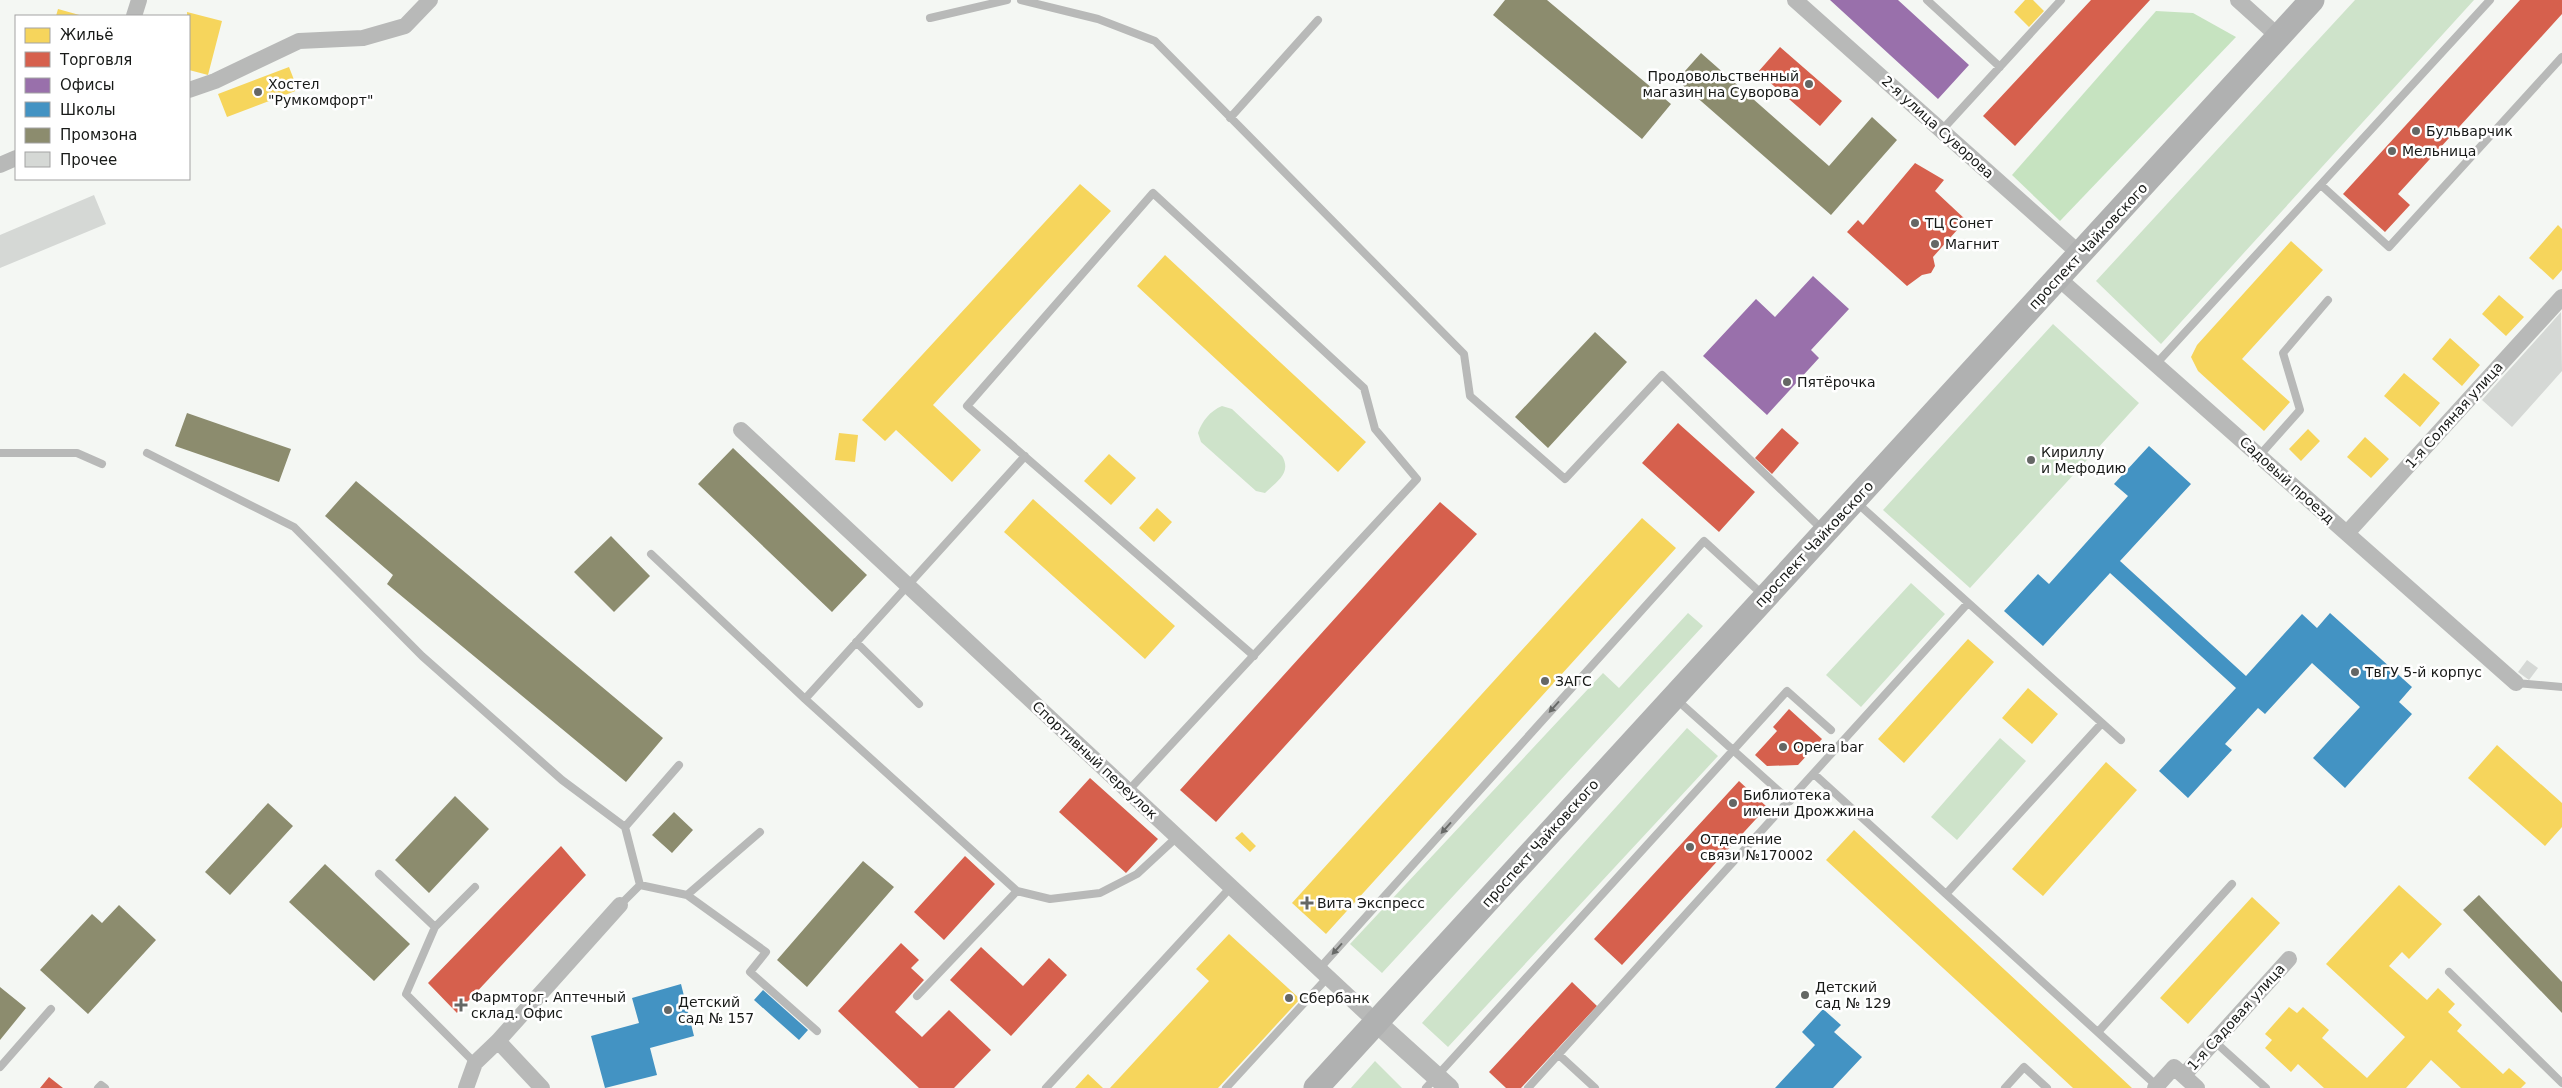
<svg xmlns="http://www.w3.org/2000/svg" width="2562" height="1088" font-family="'DejaVu Sans',sans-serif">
<rect width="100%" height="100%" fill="#f4f7f3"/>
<!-- green -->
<path fill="#cee3ca" d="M 2355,0 L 2474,0 L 2161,344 L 2096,281 Z
M 2053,324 L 2139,403 L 1970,588 L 1883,510 Z
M 1222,406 L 1232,409 L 1282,456 C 1292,473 1277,481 1265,493 L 1256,491 L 1201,442 L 1198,433 C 1202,421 1210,411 1222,406 Z
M 1911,583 L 1945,614 L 1861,707 L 1826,675 Z
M 1688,613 L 1703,626 L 1382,973 L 1350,944 L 1603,673 L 1619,688 Z
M 1687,728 L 1718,756 L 1448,1047 L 1422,1023 Z
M 2000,738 L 2026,761 L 1957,840 L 1931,817 Z
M 1375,1061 L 1402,1088 L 1351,1088 Z"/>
<!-- forest -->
<path fill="#c6e3c0" d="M 2156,11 L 2193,13 L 2236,37 L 2060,221 L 2012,175 Z"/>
<!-- homes -->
<path fill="#f6d55c" d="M 2025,0 L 2033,0 L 2044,11 L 2029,27 L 2014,12 Z
M 58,9 L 83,16 L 56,16 Z
M 187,12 L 222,21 L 208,75 L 189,70 Z
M 289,67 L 298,90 L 227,117 L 218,94 Z
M 1080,184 L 1111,211 L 933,405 L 981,450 L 952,482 L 896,430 L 885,441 L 862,420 Z
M 2558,225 L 2562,229 L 2562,270 L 2553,280 L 2529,258 Z
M 2291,241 L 2323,270 L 2242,359 L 2290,402 L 2264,431 L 2198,371 L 2191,357 L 2197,345 Z
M 1165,255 L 1366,442 L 1338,472 L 1137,286 Z
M 2499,295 L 2524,317 L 2506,336 L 2482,314 Z
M 2450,338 L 2480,365 L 2462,386 L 2432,359 Z
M 2404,373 L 2440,403 L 2420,427 L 2384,396 Z
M 2308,429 L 2320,441 L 2301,461 L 2289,449 Z
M 839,433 L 858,435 L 855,462 L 835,460 Z
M 2365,437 L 2389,459 L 2371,478 L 2347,457 Z
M 1109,454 L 1136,478 L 1111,505 L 1084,481 Z
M 1033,499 L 1175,626 L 1145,659 L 1004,532 Z
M 1157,508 L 1172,522 L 1154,542 L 1139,528 Z
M 1642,518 L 1676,548 L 1326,934 L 1292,903 Z
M 1968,639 L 1994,662 L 1904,763 L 1878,739 Z
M 2028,688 L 2058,714 L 2032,744 L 2002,718 Z
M 2497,745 L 2562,803 L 2562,827 L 2545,846 L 2468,778 Z
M 2106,762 L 2137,790 L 2043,896 L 2012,869 Z
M 1854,830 L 2132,1088 L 2073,1088 L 1826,860 Z
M 1242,832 L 1256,846 L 1250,852 L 1235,838 Z
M 2399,885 L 2442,924 L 2409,959 L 2402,952 L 2389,966 L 2427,1000 L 2438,988 L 2455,1004 L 2448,1012 L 2462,1025 L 2457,1031 L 2503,1074 L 2509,1068 L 2526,1083 L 2521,1088 L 2461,1088 L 2431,1060 L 2406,1088 L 2324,1088 L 2298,1064 L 2291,1072 L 2265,1048 L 2272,1040 L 2265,1034 L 2289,1007 L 2297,1013 L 2303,1007 L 2329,1030 L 2322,1038 L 2367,1078 L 2405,1037 L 2326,964 Z
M 2252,897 L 2280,923 L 2188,1024 L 2160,998 Z
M 1229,934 L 1300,999 L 1218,1088 L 1110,1088 L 1209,981 L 1196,969 Z
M 1088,1074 L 1103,1088 L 1075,1088 Z"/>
<!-- shops -->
<path fill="#d6604d" d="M 2091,0 L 2150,0 L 2015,146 L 1983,116 Z
M 2520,0 L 2562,0 L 2562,14 L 2398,194 L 2410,205 L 2385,232 L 2343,194 Z
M 1780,47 L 1842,101 L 1820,126 L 1758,72 Z
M 1915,163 L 1944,180 L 1935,191 L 1966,220 L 1933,257 L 1935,266 L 1931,273 L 1922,275 L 1907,286 L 1847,232 L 1858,220 L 1863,225 Z
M 1678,423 L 1755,492 L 1719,532 L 1642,463 Z
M 1782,428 L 1799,443 L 1772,474 L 1755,458 Z
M 1440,502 L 1477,534 L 1216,822 L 1180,790 Z
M 1789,709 L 1822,739 L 1798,765 L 1767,766 L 1755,755 L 1777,731 L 1773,727 Z
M 1090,778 L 1158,839 L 1126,873 L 1059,812 Z
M 1739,781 L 1767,807 L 1622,965 L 1594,939 Z
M 561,846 L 586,875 L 457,1013 L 428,983 Z
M 965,856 L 995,884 L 944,940 L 914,912 Z
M 901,943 L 919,960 L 911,968 L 924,980 L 895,1012 L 922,1037 L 949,1010 L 991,1050 L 954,1088 L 919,1088 L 838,1011 Z
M 981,947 L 1023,986 L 1049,958 L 1067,975 L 1011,1036 L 950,980 Z
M 1572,982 L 1597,1006 L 1521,1088 L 1506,1088 L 1489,1072 Z
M 49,1077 L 63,1088 L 40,1088 Z"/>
<!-- offices -->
<path fill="#9970ab" d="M 1830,0 L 1898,0 L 1969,65 L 1938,99 Z
M 1813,276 L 1849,309 L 1811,350 L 1819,358 L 1767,415 L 1703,356 L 1756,299 L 1775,317 Z"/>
<!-- schools -->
<path fill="#4393c3" d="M 2149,446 L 2191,484 L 2120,561 L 2246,676 L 2302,614 L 2317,628 L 2330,613 L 2412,687 L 2399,702 L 2412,714 L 2345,788 L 2313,758 L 2360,707 L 2312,663 L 2265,714 L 2258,708 L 2225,744 L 2232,750 L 2188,798 L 2159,771 L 2236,688 L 2110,573 L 2043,646 L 2004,611 L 2038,574 L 2049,584 L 2128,496 L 2114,484 Z
M 681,984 L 694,1036 L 650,1048 L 657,1075 L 605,1088 L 591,1036 L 639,1023 L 632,998 Z
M 763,990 L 808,1030 L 799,1040 L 754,1000 Z
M 1823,1009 L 1841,1025 L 1834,1032 L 1862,1057 L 1833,1088 L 1775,1088 L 1815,1045 L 1802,1032 Z"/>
<!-- industry -->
<path fill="#8c8c6e" d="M 1505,0 L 1547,0 L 1671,104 L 1642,139 L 1493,15 Z
M 1701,53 L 1829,166 L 1872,117 L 1897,140 L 1831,215 L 1677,80 Z
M 1595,332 L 1627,362 L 1548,448 L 1515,417 Z
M 187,413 L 291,449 L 279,482 L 175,446 Z
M 733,448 L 867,575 L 832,612 L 698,484 Z
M 356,481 L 663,738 L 626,782 L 387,584 L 393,575 L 325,516 Z
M 611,536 L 650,576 L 614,612 L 574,572 Z
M 455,796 L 489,829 L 429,893 L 395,860 Z
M 268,803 L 293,826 L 230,895 L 205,872 Z
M 674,812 L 693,830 L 672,853 L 652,835 Z
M 863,861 L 894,887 L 807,987 L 777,960 Z
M 325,864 L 410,944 L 374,981 L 289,902 Z
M 2479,895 L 2562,982 L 2562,1013 L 2463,910 Z
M 119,905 L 156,940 L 88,1014 L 40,970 L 92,914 L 102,923 Z
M 0,987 L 26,1008 L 0,1040 Z"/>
<!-- building -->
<path fill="#d5d8d5" d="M 94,195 L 106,224 L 0,268 L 0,235 Z
M 2561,312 L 2562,371 L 2512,427 L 2482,400 Z
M 2527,660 L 2538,668 L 2529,680 L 2518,672 Z"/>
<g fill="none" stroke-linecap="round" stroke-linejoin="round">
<!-- service -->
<path stroke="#b8b9b8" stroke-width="8" d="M 1021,0 L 1098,19 L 1155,41 L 1464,354 L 1470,396 L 1565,479 L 1662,375 L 1822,529
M 1927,0 L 2000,67
M 930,18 L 1007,0
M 1230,118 L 1318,20
M 1942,130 L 2061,0
M 2321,185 L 2389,247 L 2562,57
M 2156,364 L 2490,0
M 0,453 L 77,453 L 102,464
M 147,453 L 294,527 L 422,656 L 562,780 L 625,827 L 640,885
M 2259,456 L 2300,410 L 2283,353 L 2328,300
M 1856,502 L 2121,740
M 651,554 L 805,699 L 1017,891 L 1050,899 L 1100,893 L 1137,874 L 1177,837
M 856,642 L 919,704
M 2516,683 L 2562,687
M 805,699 L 1025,456
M 1677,700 L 1790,801
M 1814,774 L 2158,1087
M 1128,791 L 1417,479 L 1375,429 L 1364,388 L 1153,193 L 967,406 L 1254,656
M 625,827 L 679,765
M 379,874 L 435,927
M 1946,894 L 2102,723
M 687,895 L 766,952 L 750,972 L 817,1031
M 620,905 L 640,885 L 687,895 L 760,832
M 1319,969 L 1704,541 L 1763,595
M 2449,972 L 2562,1083
M 917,996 L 1017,891
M 2098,1032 L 2232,884
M 2214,1041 L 2266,1088
M 1558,1054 L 1595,1088
M 475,1063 L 406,994 L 435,927 L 475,887
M 0,1067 L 51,1009
M 98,1088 L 101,1085 L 105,1088
M 1046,1088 L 1231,887
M 1226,1088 L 1328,977
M 1426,1088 L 1787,691 L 1831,730
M 1528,1088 L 1968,603
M 2005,1088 L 2024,1067 L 2047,1088"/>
<!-- minor -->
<path stroke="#b8b9b8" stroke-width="16" d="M 1795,0 L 2080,254
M 2238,0 L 2279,37
M 134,16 L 139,0
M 189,90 L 215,81 L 299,41 L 363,38 L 405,26 L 430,0
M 0,165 L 16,158
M 2058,278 L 2516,683
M 741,430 L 1376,1022
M 2347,533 L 2562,297
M 498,1041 L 542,1088
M 2184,1075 L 2289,959
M 466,1088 L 475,1063 L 498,1041 L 620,905
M 2155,1088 L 2174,1067 L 2197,1088"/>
<!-- tertiary -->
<path stroke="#b8b9b8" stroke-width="20" d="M 1376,1022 L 1449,1088"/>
<!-- primary -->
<path stroke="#b0b1b1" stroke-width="25" d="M 1316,1088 L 2312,0"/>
</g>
<!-- one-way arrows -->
<defs><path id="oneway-solid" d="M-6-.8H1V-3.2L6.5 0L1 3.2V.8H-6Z" transform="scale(1.25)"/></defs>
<g fill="#686a68">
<use href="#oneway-solid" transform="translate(1554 707) rotate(132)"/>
<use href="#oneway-solid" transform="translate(1446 828) rotate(132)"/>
<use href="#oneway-solid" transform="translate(1337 949) rotate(132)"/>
</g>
<!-- markers -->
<g fill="#656765" stroke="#fff" stroke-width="2">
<circle cx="1809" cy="84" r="5"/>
<circle cx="258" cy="92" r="5"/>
<circle cx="2416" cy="131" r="5"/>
<circle cx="2392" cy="151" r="5"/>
<circle cx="1915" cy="223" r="5"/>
<circle cx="1935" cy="244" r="5"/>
<circle cx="1787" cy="382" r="5"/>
<circle cx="2031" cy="460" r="5"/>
<circle cx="2355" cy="672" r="5"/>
<circle cx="1545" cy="681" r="5"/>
<circle cx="1783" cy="747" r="5"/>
<circle cx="1733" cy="803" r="5"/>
<circle cx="1690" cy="847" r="5"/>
<path d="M1304.5 895.5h5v5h5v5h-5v5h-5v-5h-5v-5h5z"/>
<circle cx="1805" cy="995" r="5"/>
<circle cx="1289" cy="998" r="5"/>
<path d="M458.5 997.5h5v5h5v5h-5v5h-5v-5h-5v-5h5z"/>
<circle cx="668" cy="1010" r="5"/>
</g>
<g text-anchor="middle" stroke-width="5" stroke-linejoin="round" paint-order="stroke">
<!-- poi labels -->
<g font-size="14" fill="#181a18" stroke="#fff" text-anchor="start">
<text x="1799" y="81" text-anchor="end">Продовольственный<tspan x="1799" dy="16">магазин на Суворова</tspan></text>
<text x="268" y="89">Хостел<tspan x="268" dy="16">"Румкомфорт"</tspan></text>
<text x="2426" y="136">Бульварчик</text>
<text x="2402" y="156">Мельница</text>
<text x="1925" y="228">ТЦ Сонет</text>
<text x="1945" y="249">Магнит</text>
<text x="1797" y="387">Пятёрочка</text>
<text x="2041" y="457">Кириллу<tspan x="2041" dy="16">и Мефодию</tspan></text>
<text x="2365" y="677">ТвГУ 5-й корпус</text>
<text x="1555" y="686">ЗАГС</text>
<text x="1793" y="752">Opera bar</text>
<text x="1743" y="800">Библиотека<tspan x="1743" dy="16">имени Дрожжина</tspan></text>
<text x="1700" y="844">Отделение<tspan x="1700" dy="16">связи №170002</tspan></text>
<text x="1317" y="908">Вита Экспресс</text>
<text x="1815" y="992">Детский<tspan x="1815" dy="16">сад № 129</tspan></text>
<text x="471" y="1002">Фармторг. Аптечный<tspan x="471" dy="16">склад. Офис</tspan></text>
<text x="1299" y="1003">Сбербанк</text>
<text x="678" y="1007">Детский<tspan x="678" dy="16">сад № 157</tspan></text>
</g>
<!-- street labels -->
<g font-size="14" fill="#181a18" stroke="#fff">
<text transform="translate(1938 127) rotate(42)" y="5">2-я улица Суворова</text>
<text transform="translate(2088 246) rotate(-47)" y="5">проспект Чайковского</text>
<text transform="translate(2454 415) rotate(-48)" y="5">1-я Соляная улица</text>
<text transform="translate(2287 480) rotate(42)" y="5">Садовый проезд</text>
<text transform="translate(1814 544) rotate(-47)" y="5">проспект Чайковского</text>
<text transform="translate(1095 760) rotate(43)" y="5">Спортивный переулок</text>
<text transform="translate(1540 843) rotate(-48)" y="5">проспект Чайковского</text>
<text transform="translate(2236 1017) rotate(-48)" y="5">1-я Садовая улица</text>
</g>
</g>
<!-- legend -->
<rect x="15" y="15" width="175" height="165" fill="#ffffff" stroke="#a3a3a3"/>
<rect x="25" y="28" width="25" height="15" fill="#f6d55c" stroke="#a3a3a3"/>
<text x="60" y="40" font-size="15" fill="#181a18">Жильё</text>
<rect x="25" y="52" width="25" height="15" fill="#d6604d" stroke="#a3a3a3"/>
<text x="60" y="65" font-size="15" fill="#181a18">Торговля</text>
<rect x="25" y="78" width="25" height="15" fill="#9970ab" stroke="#a3a3a3"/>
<text x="60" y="90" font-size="15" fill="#181a18">Офисы</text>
<rect x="25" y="102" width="25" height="15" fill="#4393c3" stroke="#a3a3a3"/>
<text x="60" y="115" font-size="15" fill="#181a18">Школы</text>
<rect x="25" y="128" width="25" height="15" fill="#8c8c6e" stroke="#a3a3a3"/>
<text x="60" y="140" font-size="15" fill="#181a18">Промзона</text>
<rect x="25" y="152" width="25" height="15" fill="#d5d8d5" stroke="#a3a3a3"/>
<text x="60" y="165" font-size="15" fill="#181a18">Прочее</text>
</svg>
